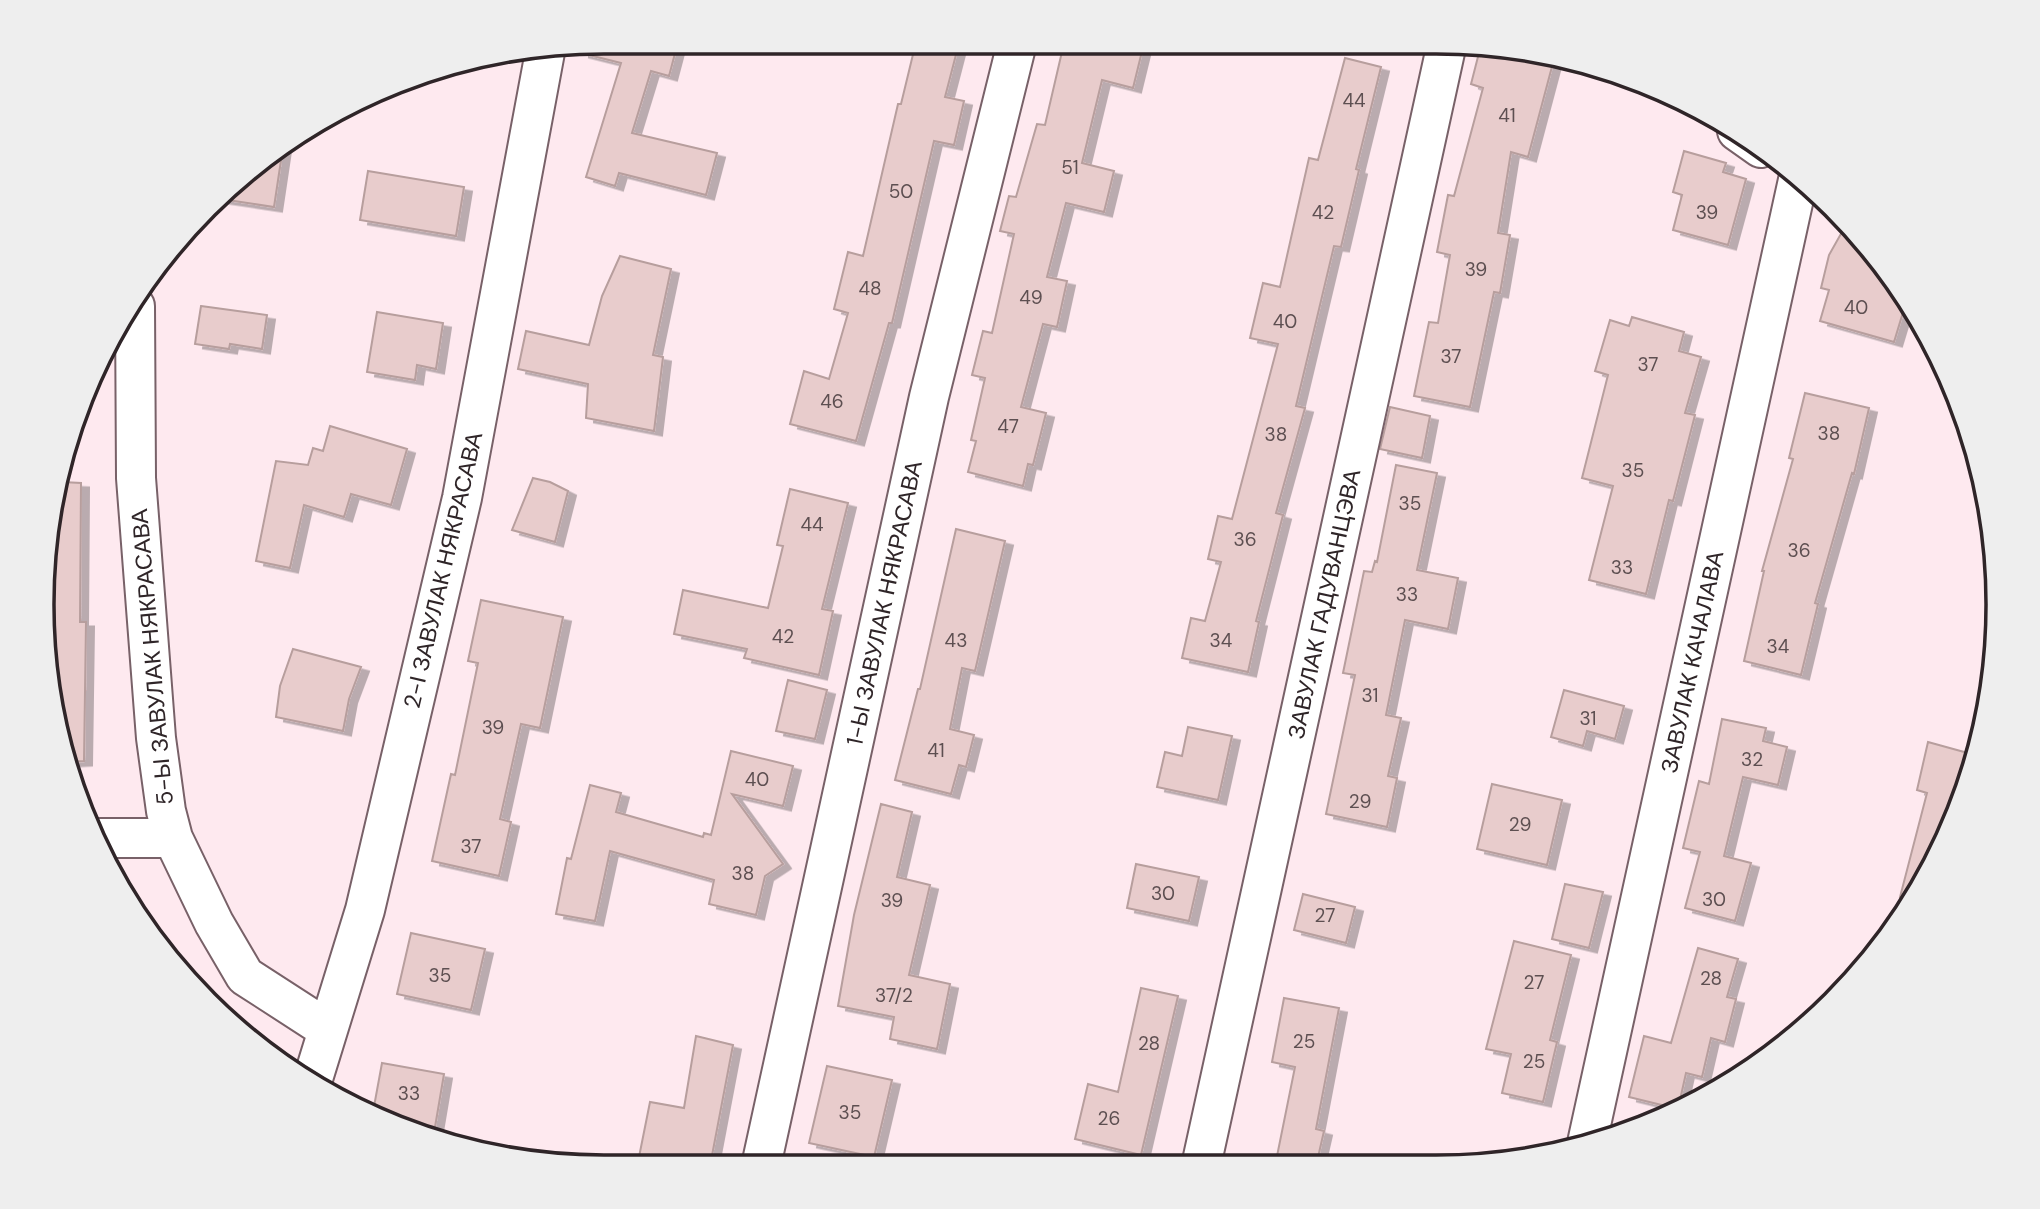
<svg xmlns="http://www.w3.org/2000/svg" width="2040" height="1209" font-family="'DM Sans',sans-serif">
<defs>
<filter id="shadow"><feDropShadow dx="8" dy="4.5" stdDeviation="0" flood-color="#0004"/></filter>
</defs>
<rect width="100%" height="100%" fill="#fee9ef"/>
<!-- building -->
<path fill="#e8cccc" stroke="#b79e9d" stroke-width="2" filter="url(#shadow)" d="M 605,42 L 678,42 L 669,76 L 651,71 L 632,133 L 717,153 L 706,195 L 619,173 L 615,186 L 586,177 L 621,63 L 581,53 L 582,46 Z
M 916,42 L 959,43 L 945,97 L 964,101 L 954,145 L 934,141 L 892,323 L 889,323 L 856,441 L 790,424 L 804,371 L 829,379 L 848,313 L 834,309 L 848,252 L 863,256 L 898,104 L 901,104 Z
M 1064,43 L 1144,43 L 1133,88 L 1102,80 L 1082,163 L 1114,171 L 1104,212 L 1066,203 L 1047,277 L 1067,281 L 1057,327 L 1043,324 L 1021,407 L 1046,413 L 1033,465 L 1028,464 L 1023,486 L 968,472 L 976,441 L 971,440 L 985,378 L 972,375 L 983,331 L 992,333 L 1014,234 L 1000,231 L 1009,196 L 1016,197 L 1037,124 L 1045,125 Z
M 1481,45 L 1554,59 L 1528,157 L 1511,152 L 1498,233 L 1510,235 L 1500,293 L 1494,292 L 1470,407 L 1414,396 L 1429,322 L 1438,323 L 1450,255 L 1437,252 L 1448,195 L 1454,196 L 1483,88 L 1471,84 Z
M 1345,58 L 1381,67 L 1356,169 L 1359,170 L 1341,247 L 1334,246 L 1296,406 L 1305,408 L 1276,513 L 1283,515 L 1256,621 L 1259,622 L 1248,672 L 1182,658 L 1191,618 L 1205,621 L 1221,562 L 1208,559 L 1218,516 L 1232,519 L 1278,344 L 1250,338 L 1263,283 L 1280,287 L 1309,158 L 1318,160 Z
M 283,147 L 274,207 L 221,199 L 262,158 Z
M 1684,151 L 1726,163 L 1723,172 L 1746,179 L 1728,245 L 1673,230 L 1682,195 L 1673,192 Z
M 368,171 L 464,187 L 456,236 L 360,220 Z
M 1847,223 L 1907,299 L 1894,342 L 1820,321 L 1829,290 L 1821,288 L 1829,255 Z
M 620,256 L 671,269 L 653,355 L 663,357 L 654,431 L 586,418 L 588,384 L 518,369 L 526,331 L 589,345 L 602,296 Z
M 201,306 L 267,315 L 262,349 L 230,344 L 229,349 L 195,344 Z
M 377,312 L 443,323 L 436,369 L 417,365 L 415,380 L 367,372 Z
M 1632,317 L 1684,332 L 1679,351 L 1701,357 L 1685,413 L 1695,415 L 1673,501 L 1669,500 L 1646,594 L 1589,580 L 1613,486 L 1582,478 L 1608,375 L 1595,371 L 1610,320 L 1629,326 Z
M 1805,393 L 1869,408 L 1854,474 L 1852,473 L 1815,603 L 1818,604 L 1801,675 L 1744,661 L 1764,571 L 1762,571 L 1793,459 L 1789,458 Z
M 1390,407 L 1430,416 L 1422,458 L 1380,449 Z
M 330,426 L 407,449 L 391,505 L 351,494 L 344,517 L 304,505 L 290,568 L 256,561 L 276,461 L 308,465 L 313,448 L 323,451 Z
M 1396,465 L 1437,473 L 1417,570 L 1458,578 L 1448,629 L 1405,620 L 1386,715 L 1401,718 L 1388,776 L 1397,778 L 1387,827 L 1326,814 L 1355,675 L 1343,673 L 1364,571 L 1372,572 L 1375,561 L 1377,562 Z
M 533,478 L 550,482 L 568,491 L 555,542 L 512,530 Z
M 62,482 L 81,483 L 80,622 L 86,622 L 84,761 L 68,762 L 42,605 Z
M 790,489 L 848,503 L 822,609 L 833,611 L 819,675 L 744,658 L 747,649 L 674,634 L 683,590 L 768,608 L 783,546 L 777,545 Z
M 956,529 L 1005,541 L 975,671 L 962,668 L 950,729 L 974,735 L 966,767 L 959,765 L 951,794 L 895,780 L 918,689 L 920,689 Z
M 481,600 L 563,617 L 540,728 L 521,724 L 500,819 L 511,822 L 499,876 L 432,861 L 451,774 L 455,775 L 478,663 L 468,661 Z
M 293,649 L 361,667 L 349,699 L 343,731 L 276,717 L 280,686 Z
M 788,680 L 827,690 L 815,739 L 776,731 Z
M 1564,690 L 1624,706 L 1615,739 L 1587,731 L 1583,746 L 1551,737 Z
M 1722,719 L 1766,728 L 1763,741 L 1787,747 L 1778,785 L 1743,777 L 1724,856 L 1751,863 L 1735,921 L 1685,908 L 1700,852 L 1683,848 L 1699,781 L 1709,784 Z
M 1188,727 L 1232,736 L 1218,800 L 1157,787 L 1165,752 L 1182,756 Z
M 1928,742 L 1975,755 L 1955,820 L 1912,901 L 1900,897 L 1927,793 L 1917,790 Z
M 731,751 L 793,766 L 783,806 L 732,794 L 783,864 L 765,876 L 756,915 L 709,904 L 714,880 L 610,851 L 595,921 L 556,914 L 567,858 L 571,859 L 590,785 L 621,793 L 616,812 L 703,837 L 704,833 L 711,835 Z
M 1492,784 L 1562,800 L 1547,865 L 1477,849 Z
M 881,804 L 912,812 L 897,877 L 930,885 L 909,975 L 950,984 L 937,1049 L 890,1039 L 894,1017 L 838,1006 L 854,915 Z
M 1136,864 L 1199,877 L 1189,921 L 1127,908 Z
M 1565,884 L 1603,892 L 1589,948 L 1552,939 Z
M 1303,894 L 1355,907 L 1346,943 L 1294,930 Z
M 411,933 L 485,949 L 471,1010 L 397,994 Z
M 1514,941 L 1571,955 L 1550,1040 L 1557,1042 L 1543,1102 L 1502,1093 L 1511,1054 L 1486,1049 Z
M 1698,948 L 1738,959 L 1727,997 L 1736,999 L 1725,1042 L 1711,1038 L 1702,1077 L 1686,1073 L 1678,1109 L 1629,1097 L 1644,1036 L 1671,1043 Z
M 1141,988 L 1178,996 L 1141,1155 L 1075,1139 L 1088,1084 L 1118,1092 Z
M 1284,998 L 1339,1008 L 1316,1129 L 1324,1131 L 1316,1166 L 1275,1166 L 1295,1067 L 1272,1062 Z
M 696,1036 L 733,1045 L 710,1166 L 657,1166 L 638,1162 L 650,1102 L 684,1108 Z
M 382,1063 L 444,1074 L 435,1127 L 388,1120 L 373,1112 Z
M 827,1066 L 892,1080 L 874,1157 L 809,1143 Z"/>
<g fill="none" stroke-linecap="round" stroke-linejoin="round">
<!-- minor casing -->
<g stroke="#786168" stroke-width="42">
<path id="minor" d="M 1737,131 L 1761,148
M 135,306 L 136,478 L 156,738 L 166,811 L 173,838 L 214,923 L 245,976 L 327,1029
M 100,838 L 173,838
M 312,1082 L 365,910 L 462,498 L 545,52
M 1587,1143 L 1798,180
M 761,1166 L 929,397 L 1017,43
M 1201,1166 L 1447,43"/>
</g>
<!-- minor -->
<use href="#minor" stroke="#fff" stroke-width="38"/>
</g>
<g text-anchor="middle" stroke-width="5" stroke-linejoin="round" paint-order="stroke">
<!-- number labels -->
<g font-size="19" fill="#5d4f51">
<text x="1354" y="107">44</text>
<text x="1507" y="122">41</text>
<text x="1070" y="174">51</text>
<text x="901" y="198">50</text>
<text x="1323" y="219">42</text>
<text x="1707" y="219">39</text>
<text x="1476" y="276">39</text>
<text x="870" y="295">48</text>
<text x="1031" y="304">49</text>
<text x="1856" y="314">40</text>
<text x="1285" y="328">40</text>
<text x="1451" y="363">37</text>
<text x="1648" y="371">37</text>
<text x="832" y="408">46</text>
<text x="1008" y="433">47</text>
<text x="1829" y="440">38</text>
<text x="1276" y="441">38</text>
<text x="1633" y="477">35</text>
<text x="1410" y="510">35</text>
<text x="812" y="531">44</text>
<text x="1245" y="546">36</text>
<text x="1799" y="557">36</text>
<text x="1622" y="574">33</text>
<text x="1407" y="601">33</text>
<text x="783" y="643">42</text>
<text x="956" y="647">43</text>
<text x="1221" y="647">34</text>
<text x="1778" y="653">34</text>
<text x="1370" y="702">31</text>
<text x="1588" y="725">31</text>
<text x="493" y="734">39</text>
<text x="936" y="757">41</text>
<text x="1752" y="766">32</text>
<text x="757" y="786">40</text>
<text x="1360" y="808">29</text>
<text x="1520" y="831">29</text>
<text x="471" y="853">37</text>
<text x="743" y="880">38</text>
<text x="1163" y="900">30</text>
<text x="1714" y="906">30</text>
<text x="892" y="907">39</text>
<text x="1325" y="922">27</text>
<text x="440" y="982">35</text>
<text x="1711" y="985">28</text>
<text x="1534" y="989">27</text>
<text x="894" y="1002">37/2</text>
<text x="1304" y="1048">25</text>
<text x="1149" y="1050">28</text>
<text x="1534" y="1068">25</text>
<text x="409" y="1100">33</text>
<text x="850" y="1119">35</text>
<text x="1109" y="1125">26</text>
</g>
<!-- street labels -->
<g font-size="23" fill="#2f2528" stroke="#fff">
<text transform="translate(443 570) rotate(-77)" y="8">2-І ЗАВУЛАК НЯКРАСАВА</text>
<text transform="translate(884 603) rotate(-78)" y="8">1-Ы ЗАВУЛАК НЯКРАСАВА</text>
<text transform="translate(1324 604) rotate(-78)" y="8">ЗАВУЛАК ГАДУВАНЦЭВА</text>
<text transform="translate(152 657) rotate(-95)" y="8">5-Ы ЗАВУЛАК НЯКРАСАВА</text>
<text transform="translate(1692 662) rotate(-78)" y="8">ЗАВУЛАК КАЧАЛАВА</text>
</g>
</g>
<!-- crop -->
<path d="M0 0H2040V1209H0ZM604 54H1436A550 550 0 0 1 1986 604V605A550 550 0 0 1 1436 1155H604A550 550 0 0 1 54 605V604A550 550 0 0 1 604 54Z" fill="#eee" fill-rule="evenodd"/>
<path fill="none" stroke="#2f2528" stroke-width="3.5" d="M604 54H1436A550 550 0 0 1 1986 604V605A550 550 0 0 1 1436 1155H604A550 550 0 0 1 54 605V604A550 550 0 0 1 604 54Z"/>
</svg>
